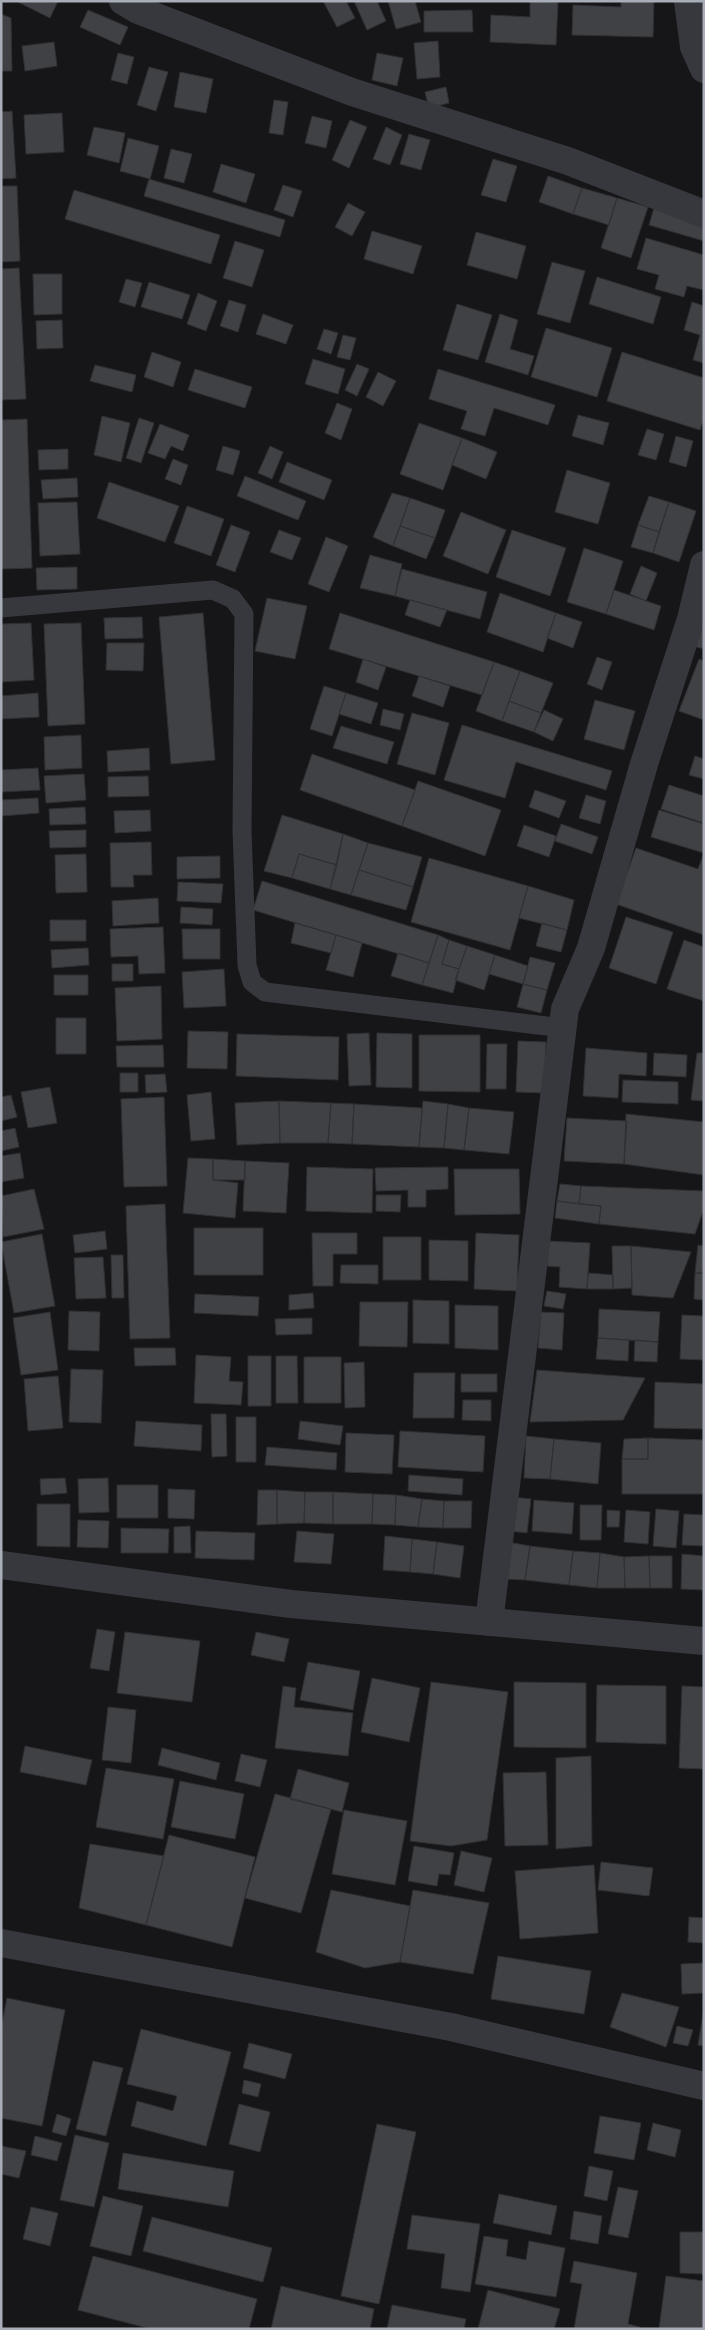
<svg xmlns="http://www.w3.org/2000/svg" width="705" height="2330" font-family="'Work Sans',sans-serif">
<rect width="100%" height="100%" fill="#161618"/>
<!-- building -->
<path fill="#404145" stroke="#303034" d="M 16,1 L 58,1 L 50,18 Z
M 323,1 L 346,1 L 355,18 L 337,27 Z
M 354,1 L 377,1 L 386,21 L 367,30 Z
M 388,1 L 415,1 L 421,22 L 396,29 Z
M 530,1 L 558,2 L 556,45 L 490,42 L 491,15 L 530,17 Z
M 621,1 L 654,1 L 653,37 L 572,35 L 573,5 L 621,7 Z
M 88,10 L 128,27 L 120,45 L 80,27 Z
M 472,10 L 473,32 L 424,32 L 424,11 Z
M 1,14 L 11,18 L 12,71 L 1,71 Z
M 438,41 L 440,77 L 417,79 L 414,43 Z
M 54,42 L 57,66 L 25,71 L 22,46 Z
M 118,53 L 134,57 L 127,84 L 111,80 Z
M 377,53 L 403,58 L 397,86 L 372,80 Z
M 149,67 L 168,72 L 156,111 L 137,105 Z
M 180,72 L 213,79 L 206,113 L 174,107 Z
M 446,87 L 449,103 L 429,108 L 425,92 Z
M 274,100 L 288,102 L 283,135 L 269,133 Z
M 12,111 L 16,178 L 1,179 L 1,112 Z
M 62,113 L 64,152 L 26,154 L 24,115 Z
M 312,116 L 332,121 L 326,148 L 305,143 Z
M 350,120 L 367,127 L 349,168 L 332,160 Z
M 94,127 L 125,133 L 119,163 L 87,155 Z
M 386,127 L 402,135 L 390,165 L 373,159 Z
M 409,134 L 430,140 L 421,170 L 400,164 Z
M 128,138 L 159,146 L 150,179 L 120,171 Z
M 171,149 L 192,154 L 184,183 L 164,178 Z
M 493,159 L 517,166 L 506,202 L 481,195 Z
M 221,164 L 255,174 L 246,203 L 213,192 Z
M 548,176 L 582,188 L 573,214 L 539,202 Z
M 149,179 L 285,220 L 280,237 L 144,196 Z
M 283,185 L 302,191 L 293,217 L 274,210 Z
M 1,186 L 17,186 L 20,261 L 1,262 Z
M 582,188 L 617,198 L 609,225 L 573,214 Z
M 74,190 L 220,235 L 211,264 L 65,219 Z
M 617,198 L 648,207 L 631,258 L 601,248 Z
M 348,203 L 365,212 L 352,236 L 335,227 Z
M 654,208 L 704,223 L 704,241 L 649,225 Z
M 372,231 L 422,246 L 413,274 L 364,259 Z
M 476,232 L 526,246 L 517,279 L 467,265 Z
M 646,238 L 704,255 L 704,290 L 687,286 L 684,297 L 655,289 L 659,275 L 637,269 Z
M 235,241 L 264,250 L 252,287 L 223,278 Z
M 552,262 L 585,271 L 570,323 L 537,314 Z
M 19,268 L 26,399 L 1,400 L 1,269 Z
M 33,274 L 62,274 L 62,314 L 34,315 Z
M 597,277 L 661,297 L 653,324 L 589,304 Z
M 126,279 L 142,283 L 135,307 L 119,302 Z
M 149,282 L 190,295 L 182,319 L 141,307 Z
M 198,293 L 217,301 L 206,331 L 187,324 Z
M 229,300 L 246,305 L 238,332 L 220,326 Z
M 692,302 L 704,306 L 704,363 L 693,360 L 700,335 L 684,330 Z
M 457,304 L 492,315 L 478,360 L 443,350 Z
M 263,314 L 293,325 L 286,344 L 256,334 Z
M 500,314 L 518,320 L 510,349 L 534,356 L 528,375 L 485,362 Z
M 62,320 L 63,348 L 37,349 L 36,321 Z
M 546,328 L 612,348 L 597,397 L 531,377 Z
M 324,329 L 338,333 L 331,354 L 317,349 Z
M 343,335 L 356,338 L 350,360 L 337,357 Z
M 152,352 L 181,362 L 173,387 L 144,377 Z
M 622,352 L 704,378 L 704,418 L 700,430 L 607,401 Z
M 313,359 L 345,369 L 338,394 L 305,384 Z
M 357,364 L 369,369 L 357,396 L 345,390 Z
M 95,365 L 136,375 L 132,392 L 90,381 Z
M 195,369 L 252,387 L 245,408 L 188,390 Z
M 438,369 L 555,405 L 548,425 L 494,408 L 485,436 L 461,429 L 467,411 L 429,399 Z
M 378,372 L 396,381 L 383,406 L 366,397 Z
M 337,403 L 352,409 L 341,440 L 325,433 Z
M 578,415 L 609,423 L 603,445 L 572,436 Z
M 102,416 L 130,423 L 121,462 L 94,455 Z
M 139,418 L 154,423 L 141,463 L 126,458 Z
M 27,419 L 32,568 L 1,569 L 1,420 Z
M 419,423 L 462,438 L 443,490 L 400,474 Z
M 160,424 L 189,435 L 183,451 L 171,446 L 165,459 L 148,453 Z
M 647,429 L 664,434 L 656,460 L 638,455 Z
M 676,436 L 693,441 L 686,467 L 669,462 Z
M 462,438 L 497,452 L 486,479 L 452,465 Z
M 223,446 L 240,451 L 233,475 L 216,470 Z
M 270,446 L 283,452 L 272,479 L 258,473 Z
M 68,449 L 68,469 L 39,470 L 38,450 Z
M 173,459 L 188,465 L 181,485 L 165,479 Z
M 287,462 L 332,480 L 324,500 L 279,482 Z
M 567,470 L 610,483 L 598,524 L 555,512 Z
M 245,476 L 306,501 L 298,520 L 237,496 Z
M 77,478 L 78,497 L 43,499 L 41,480 Z
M 109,482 L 179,506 L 165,542 L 97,518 Z
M 392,493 L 410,498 L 393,546 L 373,537 Z
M 649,496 L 669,502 L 659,532 L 638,525 Z
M 410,498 L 445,510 L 435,538 L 400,526 Z
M 77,502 L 80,554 L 40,556 L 38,503 Z
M 669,502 L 696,511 L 679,562 L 653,553 Z
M 187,506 L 224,519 L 211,556 L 174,543 Z
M 461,512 L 506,530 L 488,574 L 443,556 Z
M 231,525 L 250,532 L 235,572 L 216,565 Z
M 638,525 L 659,532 L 653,553 L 631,547 Z
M 400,526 L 435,538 L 426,559 L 393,546 Z
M 279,530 L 301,538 L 292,560 L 270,552 Z
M 512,530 L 566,548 L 550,596 L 496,577 Z
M 326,537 L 348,546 L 329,592 L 308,584 Z
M 584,548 L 623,561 L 606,614 L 567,602 Z
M 370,555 L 402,564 L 395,596 L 360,588 Z
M 641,566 L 657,573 L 646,601 L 630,594 Z
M 77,567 L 77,589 L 37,590 L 36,568 Z
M 402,569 L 487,592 L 480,619 L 395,596 Z
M 614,590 L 661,606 L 654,630 L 606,614 Z
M 500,593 L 556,613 L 543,652 L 487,632 Z
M 267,598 L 307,606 L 295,659 L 255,651 Z
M 410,600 L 447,610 L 440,627 L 405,615 Z
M 203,613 L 215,760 L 171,764 L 159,617 Z
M 340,613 L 494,662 L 482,695 L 329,649 Z
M 556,613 L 582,622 L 573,648 L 547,638 Z
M 142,617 L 143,638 L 105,639 L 104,618 Z
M 31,623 L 34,680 L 1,682 L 1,624 Z
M 81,623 L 85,724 L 48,726 L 44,624 Z
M 704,623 L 704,649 L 693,646 Z
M 107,643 L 144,643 L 143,671 L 106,670 Z
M 597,657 L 612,662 L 602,690 L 587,684 Z
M 363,659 L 386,667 L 378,690 L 356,682 Z
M 699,659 L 704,661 L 704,720 L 679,711 Z
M 494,662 L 520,671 L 502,721 L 476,711 Z
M 520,671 L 553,683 L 541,713 L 509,701 Z
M 419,676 L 450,686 L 443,707 L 412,696 Z
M 324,686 L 346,693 L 332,736 L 310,729 Z
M 38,693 L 39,717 L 1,719 L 1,696 Z
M 346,693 L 378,703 L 371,724 L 339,714 Z
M 595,700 L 635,711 L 624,750 L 584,739 Z
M 509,701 L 541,713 L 534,732 L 502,721 Z
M 383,709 L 404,714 L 400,730 L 380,725 Z
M 544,710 L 563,719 L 553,741 L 534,732 Z
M 412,713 L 449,723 L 435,775 L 397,764 Z
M 462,725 L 612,771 L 606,790 L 516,762 L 505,798 L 444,780 Z
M 341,726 L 394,742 L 387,764 L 333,748 Z
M 81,735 L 82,768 L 45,770 L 44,737 Z
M 149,748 L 150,770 L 108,772 L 107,751 Z
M 312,754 L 415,790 L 402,826 L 300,790 Z
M 695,756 L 704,759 L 704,779 L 689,775 Z
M 38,768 L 40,790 L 1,792 L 1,770 Z
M 84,774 L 86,800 L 46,803 L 44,776 Z
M 148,776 L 149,796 L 108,797 L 108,777 Z
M 418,781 L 501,810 L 485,856 L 402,826 Z
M 669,785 L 704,796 L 704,823 L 661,809 Z
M 535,790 L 566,801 L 559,818 L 529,807 Z
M 586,795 L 606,801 L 600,824 L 579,818 Z
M 38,798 L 39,813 L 1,816 L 1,800 Z
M 85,807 L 86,824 L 50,825 L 49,809 Z
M 150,810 L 151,831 L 115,833 L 114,811 Z
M 659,810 L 704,824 L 704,853 L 651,837 Z
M 282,815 L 343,834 L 337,865 L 299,854 L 292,878 L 264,871 Z
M 561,824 L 598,837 L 592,854 L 555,841 Z
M 524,825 L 556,836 L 549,857 L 517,846 Z
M 86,830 L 86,847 L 50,848 L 49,831 Z
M 343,834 L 368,843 L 351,895 L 330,889 Z
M 151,842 L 152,875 L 133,875 L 134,887 L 111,887 L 110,843 Z
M 368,843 L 422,857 L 413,887 L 359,870 Z
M 636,848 L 698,869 L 704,853 L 704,935 L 616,904 Z
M 86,854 L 87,892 L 56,893 L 55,855 Z
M 299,854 L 337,865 L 330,889 L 292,878 Z
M 220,856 L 220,878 L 177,879 L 177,857 Z
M 429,858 L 528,886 L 510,950 L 411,922 Z
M 359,870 L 413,887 L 406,910 L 351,895 Z
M 262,881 L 438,935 L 429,963 L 253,910 Z
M 178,882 L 223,884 L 221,903 L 177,901 Z
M 528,886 L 574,900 L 567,930 L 519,918 Z
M 158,898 L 159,923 L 113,926 L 112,901 Z
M 181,907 L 213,909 L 212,925 L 180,923 Z
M 626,917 L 673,932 L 656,984 L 609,968 Z
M 50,920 L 86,920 L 86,941 L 50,941 Z
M 295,923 L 336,935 L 331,953 L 291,943 Z
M 542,923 L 567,930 L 561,952 L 536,946 Z
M 163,927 L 165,973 L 139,974 L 138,956 L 111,957 L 110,929 Z
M 182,929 L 220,929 L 220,959 L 183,959 Z
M 336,935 L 362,943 L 353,977 L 326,970 Z
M 438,935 L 449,940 L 442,964 L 459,969 L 453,993 L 422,985 Z
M 449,940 L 467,946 L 459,969 L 442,964 Z
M 684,940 L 704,947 L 704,1001 L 667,989 Z
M 467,946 L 495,955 L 484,990 L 455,980 Z
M 88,948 L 89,965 L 52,968 L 51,950 Z
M 398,953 L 429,963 L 422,985 L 391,976 Z
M 495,955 L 528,966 L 523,984 L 489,974 Z
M 530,957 L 555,963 L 547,990 L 523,984 Z
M 112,964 L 133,964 L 133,981 L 112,981 Z
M 224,969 L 226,1006 L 184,1008 L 182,972 Z
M 54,975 L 88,975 L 88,995 L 54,995 Z
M 523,984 L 547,990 L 541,1013 L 517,1007 Z
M 161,986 L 162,1039 L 117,1041 L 115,988 Z
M 56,1018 L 86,1018 L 86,1054 L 56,1054 Z
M 188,1031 L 228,1032 L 227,1069 L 187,1068 Z
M 369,1033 L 371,1085 L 349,1086 L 347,1034 Z
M 377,1033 L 412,1034 L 412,1088 L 376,1087 Z
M 237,1034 L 339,1037 L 338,1080 L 236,1076 Z
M 419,1035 L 480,1035 L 480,1092 L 419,1091 Z
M 518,1041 L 546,1042 L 544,1093 L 516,1092 Z
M 487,1044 L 507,1044 L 506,1089 L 486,1089 Z
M 163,1045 L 164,1067 L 117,1067 L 116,1046 Z
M 586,1048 L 647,1053 L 646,1076 L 619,1074 L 618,1098 L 583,1096 Z
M 654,1053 L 687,1055 L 686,1077 L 653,1075 Z
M 697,1053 L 704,1053 L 704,1101 L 691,1100 Z
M 120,1073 L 138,1073 L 138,1092 L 120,1092 Z
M 165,1074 L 167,1092 L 146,1093 L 145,1075 Z
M 623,1080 L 678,1082 L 678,1104 L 622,1102 Z
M 50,1087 L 57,1123 L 28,1128 L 21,1092 Z
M 211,1092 L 215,1139 L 191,1141 L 187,1095 Z
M 11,1095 L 17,1117 L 1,1121 L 1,1097 Z
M 164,1097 L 167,1186 L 124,1187 L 121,1099 Z
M 279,1101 L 331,1103 L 328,1143 L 280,1143 Z
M 279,1101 L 280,1143 L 237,1145 L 235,1103 Z
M 423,1101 L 448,1104 L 444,1148 L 419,1147 Z
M 331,1103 L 354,1104 L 352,1144 L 328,1143 Z
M 354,1104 L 422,1108 L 419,1147 L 352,1144 Z
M 448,1104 L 469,1108 L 464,1150 L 444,1148 Z
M 469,1108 L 514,1112 L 509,1154 L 464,1150 Z
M 626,1114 L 704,1122 L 704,1175 L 624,1164 Z
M 567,1118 L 627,1121 L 624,1164 L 564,1161 Z
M 15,1128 L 19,1147 L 1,1151 L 1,1131 Z
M 20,1153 L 24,1178 L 1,1182 L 1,1156 Z
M 188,1158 L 213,1159 L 213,1180 L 238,1183 L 235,1218 L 183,1213 Z
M 213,1159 L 245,1161 L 245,1180 L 213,1180 Z
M 245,1161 L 289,1163 L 286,1213 L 243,1211 Z
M 307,1167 L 373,1169 L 372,1213 L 306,1211 Z
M 448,1167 L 448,1189 L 426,1190 L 426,1207 L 408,1207 L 408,1190 L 376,1191 L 375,1168 Z
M 454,1169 L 519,1169 L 520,1214 L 455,1215 Z
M 560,1184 L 581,1186 L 579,1204 L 557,1201 Z
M 581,1186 L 704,1191 L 704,1208 L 695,1234 L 599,1224 L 601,1206 L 579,1204 Z
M 34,1189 L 44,1229 L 3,1237 L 1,1196 Z
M 376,1195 L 401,1195 L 400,1212 L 376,1211 Z
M 557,1201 L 601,1206 L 599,1224 L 555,1218 Z
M 165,1204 L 170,1338 L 130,1339 L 126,1206 Z
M 194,1228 L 263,1228 L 263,1275 L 194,1275 Z
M 105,1231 L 107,1249 L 75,1253 L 73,1235 Z
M 312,1233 L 357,1233 L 357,1254 L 333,1254 L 333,1286 L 313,1286 Z
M 476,1233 L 519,1235 L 517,1291 L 474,1289 Z
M 42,1234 L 55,1306 L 14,1313 L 1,1242 Z
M 383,1237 L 421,1237 L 421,1280 L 383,1280 Z
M 429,1240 L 468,1241 L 468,1281 L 429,1280 Z
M 548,1241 L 590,1243 L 587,1289 L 559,1287 L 560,1267 L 547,1266 Z
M 698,1245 L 704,1246 L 704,1273 L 695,1273 Z
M 612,1246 L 631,1246 L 632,1288 L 613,1289 Z
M 631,1246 L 691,1252 L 673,1298 L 632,1295 Z
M 111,1255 L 123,1255 L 124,1298 L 112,1298 Z
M 103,1257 L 106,1298 L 76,1299 L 74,1258 Z
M 341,1265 L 378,1265 L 378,1284 L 340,1283 Z
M 588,1273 L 613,1275 L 613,1289 L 587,1289 Z
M 695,1273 L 704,1273 L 704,1300 L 694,1299 Z
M 547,1291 L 566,1294 L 563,1309 L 544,1306 Z
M 313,1293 L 314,1308 L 289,1310 L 289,1295 Z
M 195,1294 L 259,1297 L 258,1316 L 194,1313 Z
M 413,1300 L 449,1301 L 449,1344 L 413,1343 Z
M 360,1302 L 408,1302 L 407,1347 L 359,1346 Z
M 455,1305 L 498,1306 L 498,1350 L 455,1348 Z
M 599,1309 L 660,1312 L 658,1342 L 598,1338 Z
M 69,1311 L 100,1312 L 99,1351 L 68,1350 Z
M 50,1312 L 58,1370 L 21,1375 L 13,1318 Z
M 541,1312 L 564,1313 L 562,1350 L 538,1348 Z
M 682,1315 L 704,1316 L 704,1360 L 680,1359 Z
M 312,1318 L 312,1334 L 276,1335 L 275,1319 Z
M 598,1338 L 629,1340 L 628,1361 L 596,1359 Z
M 635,1340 L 658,1342 L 657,1362 L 634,1361 Z
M 134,1348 L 175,1348 L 176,1365 L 135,1366 Z
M 196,1355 L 231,1357 L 229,1381 L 243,1382 L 241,1405 L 194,1403 Z
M 248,1356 L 271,1356 L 271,1406 L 248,1406 Z
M 276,1356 L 297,1356 L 298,1403 L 276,1403 Z
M 304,1357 L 341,1357 L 341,1403 L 304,1403 Z
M 364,1362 L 365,1407 L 345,1408 L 344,1363 Z
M 71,1369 L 103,1370 L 101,1423 L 69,1422 Z
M 537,1370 L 645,1378 L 623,1420 L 530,1422 Z
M 414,1373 L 455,1373 L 454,1418 L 413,1418 Z
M 461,1374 L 497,1374 L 497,1392 L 461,1392 Z
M 58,1376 L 63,1428 L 28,1431 L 24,1379 Z
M 655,1382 L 704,1384 L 704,1429 L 654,1428 Z
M 463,1400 L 491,1400 L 491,1421 L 462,1420 Z
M 211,1414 L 226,1414 L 227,1456 L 212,1457 Z
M 236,1417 L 256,1417 L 256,1462 L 236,1462 Z
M 136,1421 L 202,1425 L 201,1451 L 134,1446 Z
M 300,1421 L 343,1426 L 340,1445 L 298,1439 Z
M 400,1431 L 485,1436 L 483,1472 L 398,1467 Z
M 346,1433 L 394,1435 L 392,1474 L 345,1472 Z
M 526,1436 L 554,1439 L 550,1479 L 524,1478 Z
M 648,1438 L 648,1459 L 622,1459 L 624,1439 Z
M 648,1438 L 704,1440 L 704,1494 L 622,1494 L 622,1459 L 648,1459 Z
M 554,1439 L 601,1443 L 598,1484 L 550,1479 Z
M 267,1447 L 337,1453 L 336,1470 L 265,1465 Z
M 409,1475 L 463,1479 L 462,1495 L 408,1491 Z
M 65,1478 L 67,1493 L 41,1495 L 40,1479 Z
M 108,1478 L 109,1512 L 79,1513 L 78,1479 Z
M 117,1485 L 158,1485 L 158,1518 L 117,1518 Z
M 168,1489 L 195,1490 L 194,1519 L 168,1518 Z
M 258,1490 L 277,1490 L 277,1524 L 257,1525 Z
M 277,1490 L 305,1492 L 304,1523 L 277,1524 Z
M 305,1492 L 333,1492 L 333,1524 L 304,1523 Z
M 333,1492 L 373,1494 L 372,1524 L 333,1524 Z
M 373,1494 L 396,1495 L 395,1525 L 372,1524 Z
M 396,1495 L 422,1499 L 418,1527 L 395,1525 Z
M 513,1497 L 531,1499 L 527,1533 L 509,1531 Z
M 422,1499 L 444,1501 L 443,1528 L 418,1527 Z
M 534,1500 L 574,1503 L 572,1534 L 532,1531 Z
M 444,1501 L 472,1501 L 471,1528 L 443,1528 Z
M 37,1504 L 70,1504 L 70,1547 L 37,1546 Z
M 580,1505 L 602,1505 L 601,1540 L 580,1540 Z
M 656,1509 L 679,1511 L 676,1548 L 653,1546 Z
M 607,1510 L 620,1511 L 619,1527 L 607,1527 Z
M 626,1510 L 650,1512 L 648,1544 L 624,1542 Z
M 684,1514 L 704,1515 L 704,1546 L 682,1545 Z
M 78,1520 L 109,1521 L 108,1548 L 77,1547 Z
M 190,1526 L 191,1553 L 174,1553 L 174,1527 Z
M 121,1528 L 169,1529 L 168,1553 L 121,1553 Z
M 196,1531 L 255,1533 L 254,1560 L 195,1558 Z
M 297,1531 L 334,1534 L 331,1564 L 294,1562 Z
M 385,1536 L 412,1539 L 410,1572 L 383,1570 Z
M 412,1539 L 437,1542 L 433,1574 L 410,1572 Z
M 437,1542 L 464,1546 L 460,1578 L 433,1574 Z
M 508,1542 L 530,1546 L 525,1580 L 505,1579 Z
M 530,1546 L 573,1551 L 569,1585 L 525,1580 Z
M 573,1551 L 600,1553 L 597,1588 L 569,1585 Z
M 600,1553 L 624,1557 L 625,1588 L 597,1588 Z
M 682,1554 L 704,1556 L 704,1590 L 681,1589 Z
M 649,1556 L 672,1556 L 672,1588 L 650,1588 Z
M 649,1556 L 650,1588 L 625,1588 L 624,1557 Z
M 97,1629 L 115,1632 L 109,1671 L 90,1668 Z
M 125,1632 L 200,1641 L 192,1702 L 117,1693 Z
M 256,1632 L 289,1639 L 284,1662 L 251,1655 Z
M 308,1662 L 360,1671 L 353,1710 L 300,1700 Z
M 372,1678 L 420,1688 L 409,1742 L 361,1732 Z
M 431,1682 L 508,1692 L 487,1840 L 451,1846 L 410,1841 Z
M 514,1682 L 586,1683 L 586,1748 L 514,1747 Z
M 597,1685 L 666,1686 L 666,1744 L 596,1742 Z
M 283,1686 L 296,1688 L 294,1707 L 353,1713 L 348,1756 L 275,1748 Z
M 682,1686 L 704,1687 L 704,1769 L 679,1768 Z
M 108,1707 L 136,1710 L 131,1763 L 102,1760 Z
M 25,1746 L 92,1760 L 86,1785 L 20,1772 Z
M 162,1748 L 220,1763 L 216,1780 L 158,1765 Z
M 241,1754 L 267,1760 L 260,1787 L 235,1781 Z
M 591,1756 L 592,1846 L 556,1849 L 556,1758 Z
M 106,1768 L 174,1779 L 163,1839 L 96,1827 Z
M 298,1769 L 349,1783 L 342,1812 L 290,1799 Z
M 546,1772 L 548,1845 L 505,1846 L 503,1773 Z
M 180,1781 L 244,1794 L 235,1839 L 171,1827 Z
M 275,1794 L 331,1809 L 301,1913 L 245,1898 Z
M 344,1810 L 407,1821 L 395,1885 L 332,1874 Z
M 169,1835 L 255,1857 L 232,1947 L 146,1925 Z
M 90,1844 L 164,1856 L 146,1925 L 79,1908 Z
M 414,1846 L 454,1853 L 450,1875 L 439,1874 L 437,1886 L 408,1881 Z
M 461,1851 L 492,1858 L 484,1892 L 454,1885 Z
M 601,1862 L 653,1868 L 649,1896 L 598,1890 Z
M 594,1865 L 598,1933 L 520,1939 L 515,1871 Z
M 331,1890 L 410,1906 L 400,1962 L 365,1968 L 316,1952 Z
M 413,1890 L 489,1903 L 473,1974 L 400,1962 Z
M 689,1917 L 704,1918 L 704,1943 L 688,1942 Z
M 498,1956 L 591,1971 L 584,2014 L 491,1999 Z
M 704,1963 L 704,1993 L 682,1994 L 681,1964 Z
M 622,1993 L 679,2007 L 666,2047 L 610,2027 Z
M 7,1998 L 65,2010 L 42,2126 L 1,2118 L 1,2028 Z
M 704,2008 L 704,2046 L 698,2045 Z
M 677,2026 L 693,2030 L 688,2046 L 673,2043 Z
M 141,2029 L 231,2052 L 206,2146 L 131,2126 L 137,2101 L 173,2111 L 177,2096 L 127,2084 Z
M 249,2043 L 292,2054 L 285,2079 L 243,2068 Z
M 93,2061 L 123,2068 L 106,2136 L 76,2129 Z
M 244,2080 L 261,2084 L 258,2097 L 242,2093 Z
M 239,2104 L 270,2112 L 260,2152 L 229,2144 Z
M 57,2114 L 71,2119 L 66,2136 L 52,2132 Z
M 600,2116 L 641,2123 L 634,2160 L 594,2153 Z
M 653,2123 L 681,2130 L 675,2157 L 647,2150 Z
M 377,2124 L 416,2132 L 379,2304 L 341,2296 Z
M 75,2135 L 109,2143 L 94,2207 L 60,2200 Z
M 35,2136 L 62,2143 L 57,2161 L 31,2155 Z
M 1,2146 L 26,2151 L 19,2178 L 1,2174 Z
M 123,2153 L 234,2171 L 228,2207 L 118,2189 Z
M 589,2166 L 613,2171 L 607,2201 L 584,2196 Z
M 618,2187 L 638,2191 L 628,2238 L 608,2234 Z
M 499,2194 L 557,2206 L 551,2235 L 493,2223 Z
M 103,2196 L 143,2206 L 131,2256 L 90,2246 Z
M 31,2207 L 58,2213 L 50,2246 L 23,2239 Z
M 574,2211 L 602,2216 L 598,2244 L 570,2239 Z
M 412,2215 L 480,2224 L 470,2292 L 441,2288 L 445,2254 L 407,2249 Z
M 152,2217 L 272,2248 L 263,2282 L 143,2251 Z
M 680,2232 L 704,2232 L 704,2274 L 680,2273 Z
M 484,2236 L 508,2240 L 506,2256 L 526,2260 L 529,2241 L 565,2248 L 556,2297 L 475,2284 Z
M 93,2256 L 257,2299 L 249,2329 L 151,2329 L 78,2310 Z
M 574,2261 L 637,2273 L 628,2324 L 640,2327 L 640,2329 L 574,2329 L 582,2284 L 570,2282 Z
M 666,2276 L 704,2281 L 704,2329 L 659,2329 Z
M 281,2286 L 374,2309 L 370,2329 L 271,2329 Z
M 488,2290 L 560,2309 L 554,2329 L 478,2329 Z
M 392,2305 L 466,2319 L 464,2329 L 387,2329 Z"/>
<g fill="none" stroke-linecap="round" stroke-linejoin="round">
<!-- lane -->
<path stroke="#37383d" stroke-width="19" d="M 1,608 L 213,590 L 233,599 L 244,614 L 242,831 L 247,965 L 252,982 L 265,992 L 563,1028"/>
<!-- street -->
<path stroke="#37383d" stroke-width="28" d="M 123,1 L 138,10 L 352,92 L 568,161 L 704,214
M 688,1 L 694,47 L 704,69
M 1,1565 L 291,1604 L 704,1641
M 489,1622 L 565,1009 L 591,948 L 644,764 L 691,619 L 704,565
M 1,1943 L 451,2027 L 704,2086"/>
</g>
<!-- border -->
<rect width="705" height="2330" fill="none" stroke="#a8adb8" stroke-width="5"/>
</svg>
